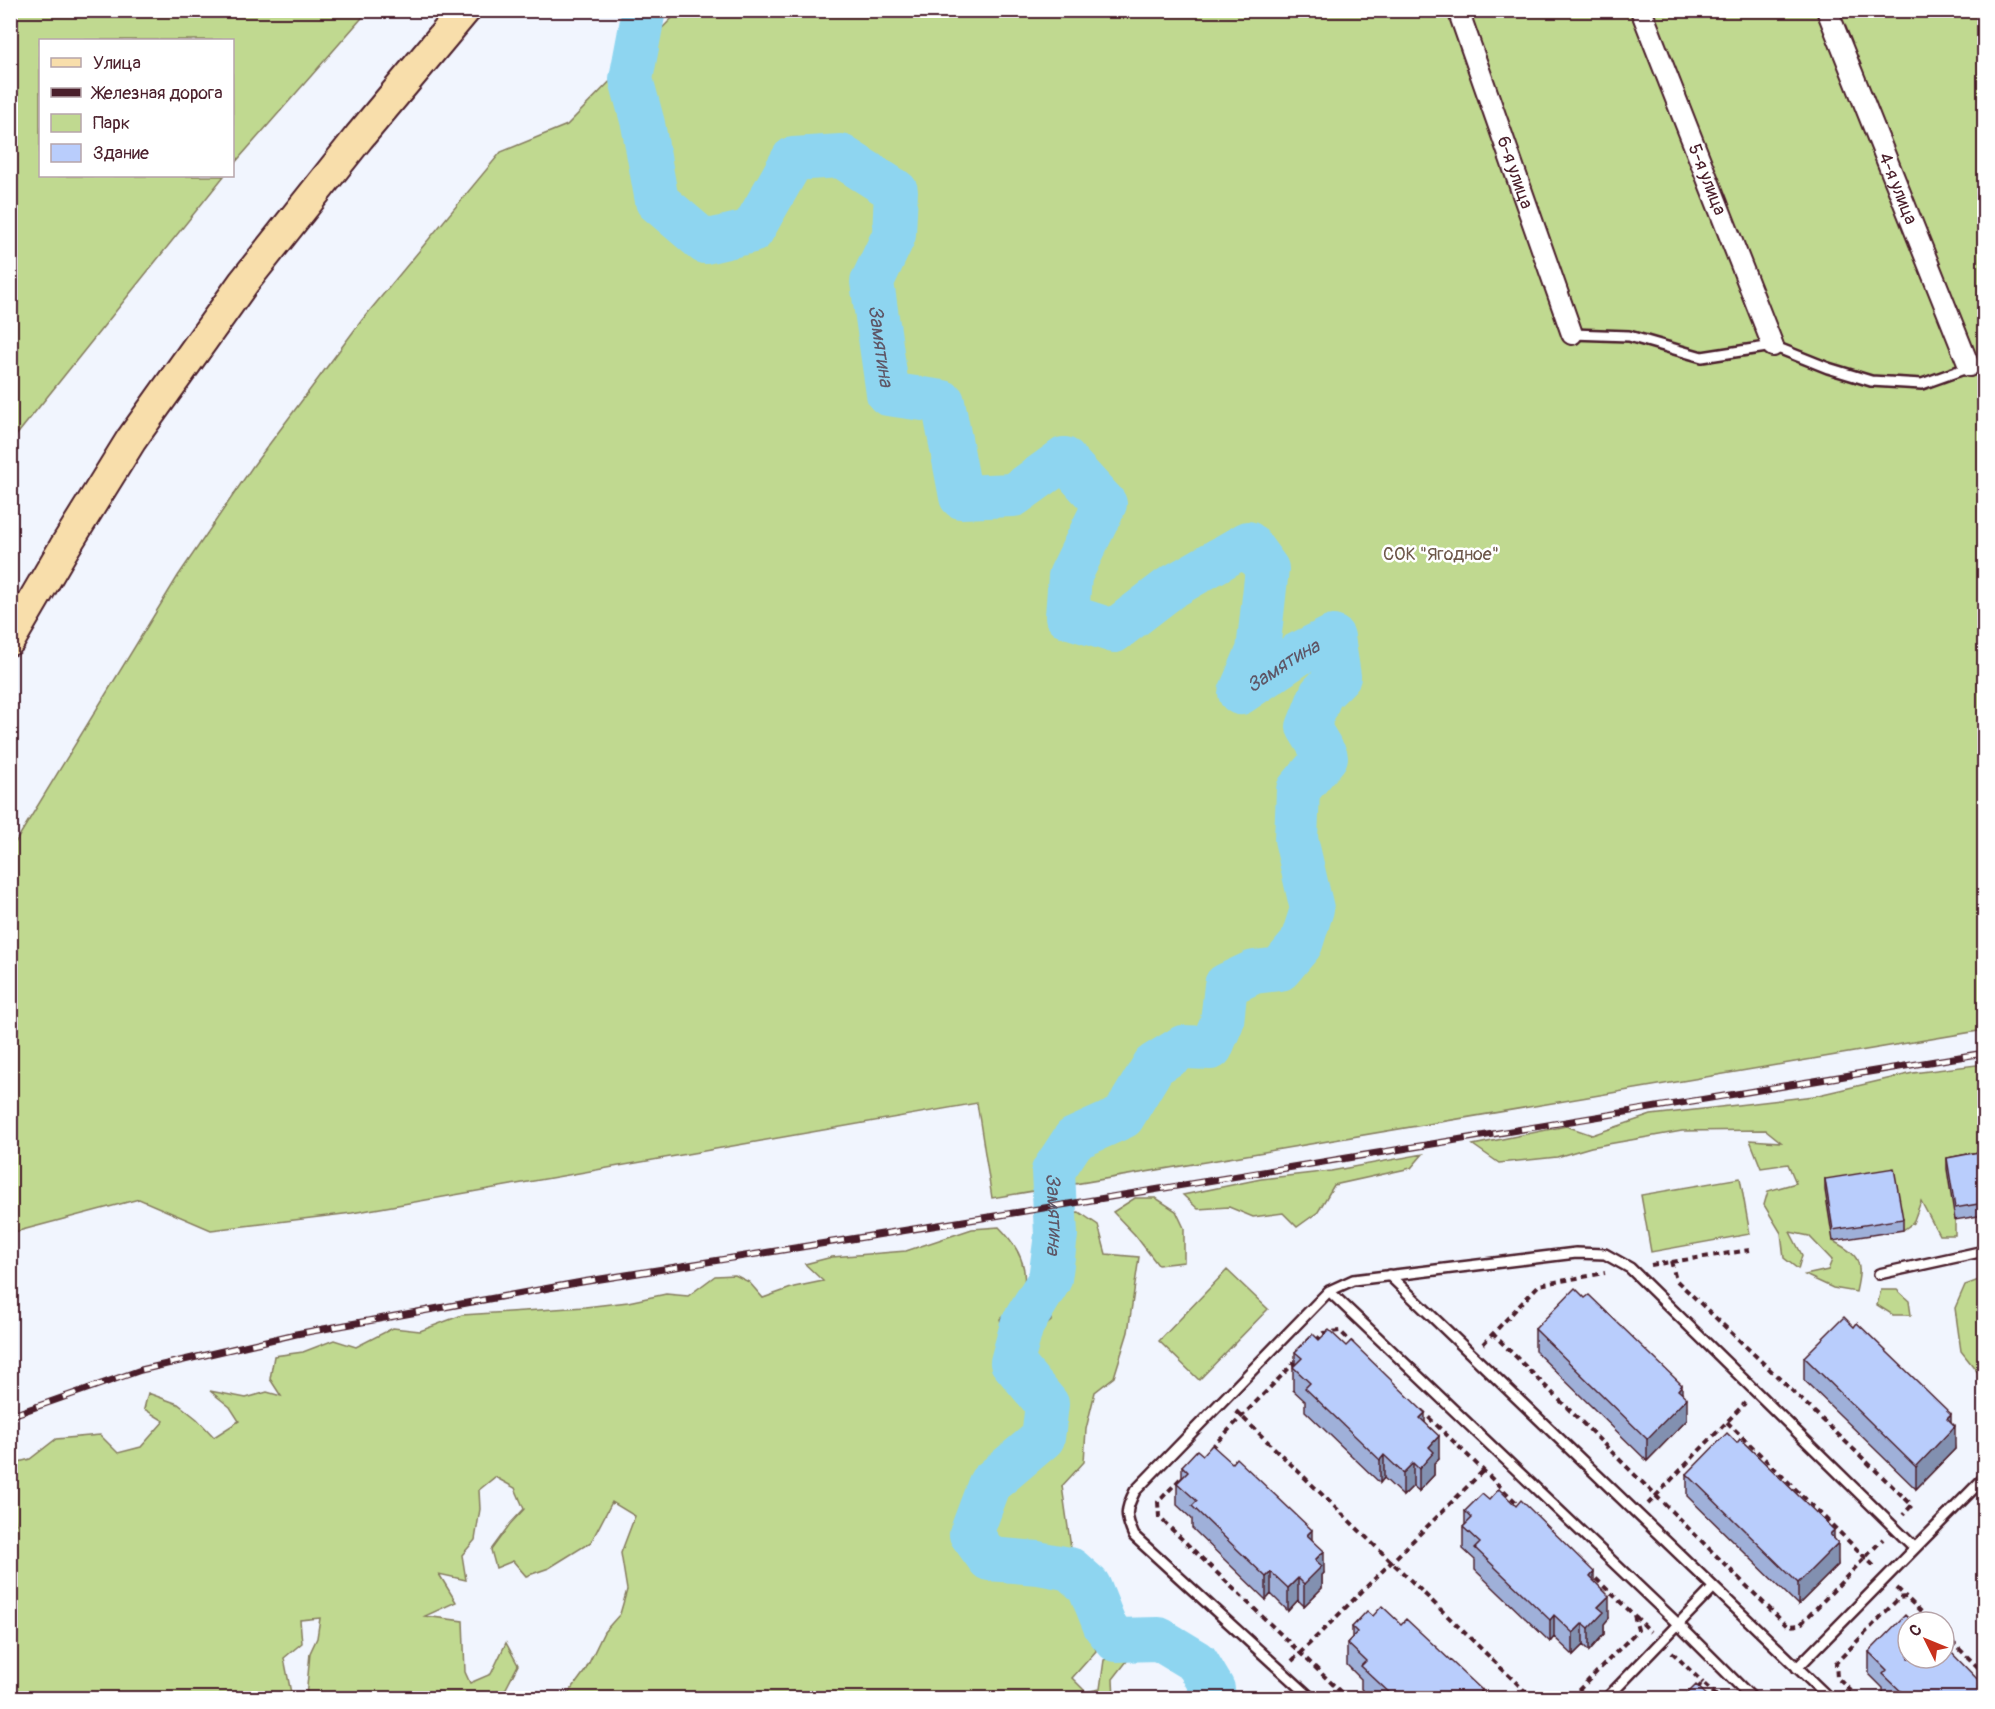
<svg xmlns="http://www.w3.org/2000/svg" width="1995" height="1709" font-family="Pangolin,sans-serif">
<rect width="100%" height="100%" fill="#f1f5fe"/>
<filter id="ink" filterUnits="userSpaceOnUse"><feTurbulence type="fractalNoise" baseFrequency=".0167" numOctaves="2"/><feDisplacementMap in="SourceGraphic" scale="12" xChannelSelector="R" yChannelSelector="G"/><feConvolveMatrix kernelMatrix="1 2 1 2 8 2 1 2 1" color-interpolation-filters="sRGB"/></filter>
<g filter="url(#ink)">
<!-- green -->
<path fill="#c0d990" stroke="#857c5e" stroke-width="1.5" d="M 11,10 L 368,11 L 233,165 L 232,40 L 40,40 L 40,176 L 224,176 L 11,442 Z
M 679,11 L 1984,11 L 1984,1030 L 992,1198 L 977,1103 L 352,1213 L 211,1230 L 139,1199 L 11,1233 L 10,851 L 178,576 L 253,466 L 362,320 L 501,152 L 567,125 Z
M 1984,1064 L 1984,1163 L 1955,1220 L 1955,1235 L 1939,1235 L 1921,1201 L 1913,1223 L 1903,1230 L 1894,1179 L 1833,1241 C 1860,1256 1863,1261 1856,1292 L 1833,1288 L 1805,1275 L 1828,1270 L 1832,1260 L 1809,1236 L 1790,1232 L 1802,1255 L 1798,1269 L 1784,1258 L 1781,1233 L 1764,1205 L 1768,1191 L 1796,1183 L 1788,1164 L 1761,1168 L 1750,1140 L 1781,1142 L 1766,1130 L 1682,1131 L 1591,1147 L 1557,1157 L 1499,1163 L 1473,1145 L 1566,1126 L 1592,1135 L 1651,1115 L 1814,1096 L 1913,1073 Z
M 1423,1154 L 1411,1168 L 1334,1185 L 1318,1212 L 1297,1227 L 1283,1213 L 1253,1217 L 1229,1207 L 1198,1209 L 1183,1195 L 1261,1179 L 1331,1171 Z
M 1740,1178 L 1750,1234 L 1651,1252 L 1641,1195 Z
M 1135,1198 L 1156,1198 L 1176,1211 L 1184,1228 L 1184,1262 L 1158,1265 L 1135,1235 L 1113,1212 Z
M 1079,1212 L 1098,1225 L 1106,1254 L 1139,1257 L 1128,1332 L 1114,1377 L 1095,1392 L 1086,1429 L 1084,1462 L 1062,1486 L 1072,1555 L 1073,1581 L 1088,1613 L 1096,1651 L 1072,1678 L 1086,1692 L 1100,1689 L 1104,1660 L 1138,1647 L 1113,1679 L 1114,1698 L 565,1698 L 585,1671 L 604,1632 L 620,1614 L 627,1590 L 621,1553 L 635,1516 L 612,1502 L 591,1542 L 549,1568 L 526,1576 L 513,1561 L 496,1568 L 491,1550 L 510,1524 L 524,1509 L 515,1488 L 495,1477 L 479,1490 L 480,1509 L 475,1540 L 462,1555 L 466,1580 L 439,1574 L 456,1602 L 425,1616 L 463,1621 L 465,1672 L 470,1683 L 491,1674 L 506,1643 L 518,1665 L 501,1698 L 306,1698 L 310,1653 L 317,1638 L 320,1618 L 300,1620 L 302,1643 L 284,1658 L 292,1698 L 11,1698 L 10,1525 L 16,1524 L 11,1506 L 11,1464 L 30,1459 L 56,1439 L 100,1435 L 118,1453 L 141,1447 L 164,1421 L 144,1409 L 148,1393 L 178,1404 L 197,1419 L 214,1437 L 239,1421 L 230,1407 L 210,1391 L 246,1398 L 267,1392 L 281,1396 L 270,1379 L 274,1356 L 303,1352 L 334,1340 L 356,1347 L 393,1328 L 420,1331 L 462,1315 L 585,1307 L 628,1302 L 666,1294 L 688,1296 L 715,1276 L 735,1275 L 749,1282 L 763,1298 L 794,1287 L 823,1281 L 805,1264 L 832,1257 L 906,1251 L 972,1229 L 999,1227 C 1019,1247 1032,1271 1020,1299 C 1016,1307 1006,1313 1000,1319 L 1006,1340 L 1029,1339 L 1051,1321 L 1053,1294 L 1035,1262 L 1067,1240 L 1040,1232 L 1051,1213 Z
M 1227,1270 L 1268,1309 L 1199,1380 L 1159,1341 Z
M 1984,1278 L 1984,1380 L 1961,1351 L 1955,1308 L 1965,1285 Z
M 1881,1290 L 1897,1290 L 1909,1301 L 1911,1315 L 1893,1315 L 1877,1305 Z"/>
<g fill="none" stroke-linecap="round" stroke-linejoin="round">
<!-- river -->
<path stroke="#8ed5f0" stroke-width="44" id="s1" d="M 644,10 L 631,79 L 643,124 L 657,201 L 705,242 L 752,231 L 793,159 L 841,156 L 896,191 L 894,235 L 872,282 L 888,394 L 943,402 L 961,497 L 1014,495 L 1064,459 L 1105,504 L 1070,576 L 1067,616 L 1114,631 L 1170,588 L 1248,543 L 1267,569 L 1258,651 L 1240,693 L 1298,654 L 1333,637 L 1339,676 L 1321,694 L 1308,727 L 1326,757 L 1298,790 L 1296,839 L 1312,909 L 1301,944 L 1280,969 L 1254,972 L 1226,985 L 1222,1022 L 1211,1048 L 1183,1047 L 1154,1065 L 1123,1117 L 1074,1139 L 1053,1171 L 1056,1235 L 1050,1279 L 1022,1325 L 1012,1362 L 1047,1404 L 1043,1438 L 990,1483 L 971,1534 L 989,1559 L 1038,1563 L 1070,1569 L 1089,1586 L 1105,1626 L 1116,1640 L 1159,1639 L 1197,1662 L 1213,1689 L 1212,1698"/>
<!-- lane casing -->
<g stroke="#4a1f2b" stroke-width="14">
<path id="lane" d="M 1572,334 L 1629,336 L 1702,357 L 1773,346 L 1828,368 L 1871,381 L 1922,384 L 1984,362
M 1879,1274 L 1984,1251
M 1389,1275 L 1829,1698
M 1329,1291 L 1679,1625 L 1752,1698
M 1915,1548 L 1984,1478
M 1311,1698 L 1134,1536 C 1125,1516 1125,1510 1135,1491 L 1329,1291 L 1353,1280 L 1576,1253 L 1605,1254 L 1630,1268 L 1915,1548 L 1797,1668
M 1607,1698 L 1713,1588"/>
</g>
<!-- street casing -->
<g stroke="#4a1f2b" stroke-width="24">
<g id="street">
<path id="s2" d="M 1458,10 L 1572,334"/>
<path id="s3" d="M 1641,10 L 1773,346"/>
<path id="s4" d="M 1827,10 L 1969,366"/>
</g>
</g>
<!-- primary casing -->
<g stroke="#4a1f2b" stroke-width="34">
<path id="primary" d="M 10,640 L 64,548 L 131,440 L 244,282 L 359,137 L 465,10"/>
</g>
<!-- path -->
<path stroke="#4a1f2b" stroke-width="4" stroke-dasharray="6 4.5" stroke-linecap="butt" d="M 1671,1261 L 1676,1280 L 1912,1505 L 1903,1515
M 1651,1265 L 1750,1250
M 1492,1333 L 1787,1626 L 1800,1625 L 1883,1539
M 1316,1341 L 1323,1333 L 1340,1331 L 1353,1344
M 1483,1344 L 1539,1285 L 1605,1273
M 1421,1410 L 1521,1507
M 1236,1411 L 1532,1698
M 1727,1422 L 1874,1566
M 1211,1448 L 1298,1359
M 1180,1479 L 1158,1502 L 1159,1517 L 1347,1698
M 1648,1504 L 1745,1403
M 1897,1588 L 1906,1597
M 1635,1616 L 1651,1632
M 1944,1634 L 1984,1673
M 1672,1652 L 1703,1683
M 1292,1661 L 1484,1470
M 1697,1689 L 1703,1683 L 1719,1698
M 1571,1698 L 1638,1630 L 1634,1615 L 1591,1574
M 1859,1698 L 1837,1678 L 1836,1663 L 1899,1598 L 1906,1597 L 1932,1622"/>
<!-- lane -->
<use href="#lane" stroke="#fff" stroke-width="9"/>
<!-- street -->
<use href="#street" stroke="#fff" stroke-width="20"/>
<!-- primary -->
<use href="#primary" stroke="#f8deab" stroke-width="30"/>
<!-- rail casing -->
<g stroke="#4a1f2b" stroke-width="7">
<path id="rail" d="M 10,1416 L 141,1370 L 296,1334 L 582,1282 L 995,1216 L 1984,1053"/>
</g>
<!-- rail -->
<use href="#rail" stroke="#fff" stroke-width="4.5" stroke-dasharray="14" stroke-linecap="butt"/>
</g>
<!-- wall -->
<path fill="#9fb0d9" stroke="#4a1f2b" stroke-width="1.5" d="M 1984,1151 L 1984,1215 L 1955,1220 L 1947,1169 L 1947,1158 Z
M 1825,1179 L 1903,1219 L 1903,1230 L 1833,1241 L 1825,1190 Z
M 1535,1329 L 1682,1393 L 1687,1420 L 1647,1461 L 1535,1351 Z
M 1319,1340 L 1425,1422 L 1439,1459 L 1434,1464 L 1434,1475 L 1419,1491 L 1413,1486 L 1403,1496 L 1384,1478 L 1380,1483 L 1305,1411 L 1305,1401 L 1293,1390 L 1293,1367 L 1295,1365 L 1295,1352 Z
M 1804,1357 L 1951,1422 L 1955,1449 L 1916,1489 L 1804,1380 Z
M 1203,1455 L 1312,1540 L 1324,1573 L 1322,1575 L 1322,1588 L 1304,1606 L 1298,1600 L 1288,1611 L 1271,1594 L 1266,1600 L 1192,1528 L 1192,1519 L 1177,1505 L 1177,1483 L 1182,1477 L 1182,1466 Z
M 1687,1474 L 1834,1538 L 1838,1565 L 1798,1605 L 1687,1496 Z
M 1489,1500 L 1594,1582 L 1609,1618 L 1604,1624 L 1604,1634 L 1589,1651 L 1583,1645 L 1573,1655 L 1554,1637 L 1550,1642 L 1475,1570 L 1475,1560 L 1463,1549 L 1463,1527 L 1465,1525 L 1465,1511 Z
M 1373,1616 L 1482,1698 L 1372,1698 L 1361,1689 L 1361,1679 L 1347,1665 L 1347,1643 L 1352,1638 L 1352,1627 Z
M 1869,1652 L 1984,1698 L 1885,1698 L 1883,1696 L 1883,1688 L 1869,1674 Z"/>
<!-- shaded-wall -->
<path fill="#8290b0" stroke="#4a1f2b" stroke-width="1.5" d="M 1682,1385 L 1682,1403 L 1687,1398 L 1687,1420 L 1647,1461 L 1647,1439 L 1678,1390 Z
M 1425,1413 L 1425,1435 L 1420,1418 Z
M 1951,1414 L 1951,1431 L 1955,1426 L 1955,1449 L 1916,1489 L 1916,1467 L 1947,1418 Z
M 1439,1436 L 1439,1459 L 1434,1464 L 1434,1475 L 1419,1491 L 1419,1469 L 1429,1447 Z
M 1384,1455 L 1384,1478 L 1380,1483 L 1380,1460 Z
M 1413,1463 L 1413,1486 L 1403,1496 L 1403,1473 Z
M 1312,1530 L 1312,1552 L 1307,1535 Z
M 1834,1530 L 1834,1547 L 1838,1543 L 1838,1565 L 1798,1605 L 1798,1583 L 1830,1534 Z
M 1324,1551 L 1324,1573 L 1322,1575 L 1322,1588 L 1304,1606 L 1304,1584 L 1315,1560 Z
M 1271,1572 L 1271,1594 L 1266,1600 L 1266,1577 Z
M 1594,1572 L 1594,1595 L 1590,1577 Z
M 1298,1578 L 1298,1600 L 1288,1611 L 1288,1588 Z
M 1609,1596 L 1609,1618 L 1604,1624 L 1604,1634 L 1589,1651 L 1589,1628 L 1598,1607 Z
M 1554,1615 L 1554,1637 L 1550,1642 L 1550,1620 Z
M 1583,1623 L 1583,1645 L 1573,1655 L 1573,1633 Z
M 1482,1690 L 1482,1698 L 1477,1698 L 1477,1695 Z"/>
<!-- building -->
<path fill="#b9cdfc" stroke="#4a1f2b" stroke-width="1.5" d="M 1984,1151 L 1984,1203 L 1955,1208 L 1947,1158 Z
M 1894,1168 L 1903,1219 L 1833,1230 L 1825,1179 Z
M 1575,1288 L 1585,1298 L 1589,1295 L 1682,1385 L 1678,1390 L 1687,1398 L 1647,1439 L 1535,1329 Z
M 1844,1317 L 1854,1327 L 1857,1323 L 1951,1414 L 1947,1418 L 1955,1426 L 1916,1467 L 1804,1357 Z
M 1329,1330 L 1346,1346 L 1351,1341 L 1425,1413 L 1420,1418 L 1439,1436 L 1429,1447 L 1434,1452 L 1419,1469 L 1413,1463 L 1403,1473 L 1384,1455 L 1380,1460 L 1305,1388 L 1310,1383 L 1293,1367 L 1302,1358 L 1295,1352 L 1313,1334 L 1319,1340 Z
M 1727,1433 L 1737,1443 L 1740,1439 L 1834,1530 L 1830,1534 L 1838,1543 L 1798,1583 L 1687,1474 Z
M 1212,1445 L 1232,1463 L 1236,1458 L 1312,1530 L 1307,1535 L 1324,1551 L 1315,1560 L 1322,1566 L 1304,1584 L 1298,1578 L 1288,1588 L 1271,1572 L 1266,1577 L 1192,1506 L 1197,1501 L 1177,1483 L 1188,1472 L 1182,1466 L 1197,1450 L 1203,1455 Z
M 1499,1489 L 1516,1506 L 1521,1500 L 1594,1572 L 1590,1577 L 1609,1596 L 1598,1607 L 1604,1612 L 1589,1628 L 1583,1623 L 1573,1633 L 1554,1615 L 1550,1620 L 1475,1548 L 1480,1543 L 1463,1527 L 1472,1518 L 1465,1511 L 1482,1494 L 1489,1500 Z
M 1382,1606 L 1401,1624 L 1406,1619 L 1482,1690 L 1477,1695 L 1480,1698 L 1395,1698 L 1361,1666 L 1366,1661 L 1347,1643 L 1357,1632 L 1352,1627 L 1367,1611 L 1373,1616 Z
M 1905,1615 L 1912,1622 L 1908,1622 L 1908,1658 L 1944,1658 L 1944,1645 L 1984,1686 L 1984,1698 L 1908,1698 L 1883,1674 L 1887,1670 L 1869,1652 Z
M 1696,1685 L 1710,1698 L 1683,1698 Z"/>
</g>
<g text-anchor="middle" stroke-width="5" stroke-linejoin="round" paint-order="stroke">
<!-- street labels -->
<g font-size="18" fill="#4a1f2b" stroke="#fff">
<text dy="6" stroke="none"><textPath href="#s2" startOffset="172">6-я улица</textPath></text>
<text dy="6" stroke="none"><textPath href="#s3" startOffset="182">5-я улица</textPath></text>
<text dy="6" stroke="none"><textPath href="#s4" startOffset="192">4-я улица</textPath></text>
</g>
<!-- park labels -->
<g font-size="18" fill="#6d5749" stroke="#fff">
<text x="1441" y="560">СОК "Ягодное"</text>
</g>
<!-- water labels -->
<g font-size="20" font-style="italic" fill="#5e5666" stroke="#fff">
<text dy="7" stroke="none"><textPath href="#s1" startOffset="663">Замятина</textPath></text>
<text dy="7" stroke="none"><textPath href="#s1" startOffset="1581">Замятина</textPath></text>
<text dy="7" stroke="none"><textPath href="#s1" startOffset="2388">Замятина</textPath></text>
</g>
</g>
<!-- margin -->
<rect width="1995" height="1709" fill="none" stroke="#fff" stroke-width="36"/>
<rect x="18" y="18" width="1959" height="1673" fill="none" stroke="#4a1f2b" stroke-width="2" filter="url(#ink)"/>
<!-- legend -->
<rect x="39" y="39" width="195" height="138" fill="#ffffff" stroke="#b7a5aa" stroke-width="1.5"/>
<rect x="51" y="58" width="30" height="9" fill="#f8deab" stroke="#b7a5aa" stroke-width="1.5"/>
<text x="93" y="69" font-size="18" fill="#4a1f2b">Улица</text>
<rect x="51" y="88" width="30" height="9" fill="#4a1f2b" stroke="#b7a5aa" stroke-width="1.5"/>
<text x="93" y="99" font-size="18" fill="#4a1f2b">Железная дорога</text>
<rect x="51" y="114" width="30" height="18" fill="#c0d990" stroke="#b7a5aa" stroke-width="1.5"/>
<text x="93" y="129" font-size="18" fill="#4a1f2b">Парк</text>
<rect x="51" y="144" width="30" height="18" fill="#b9cdfc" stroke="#b7a5aa" stroke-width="1.5"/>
<text x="93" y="159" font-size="18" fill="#4a1f2b">Здание</text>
<!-- north arrow -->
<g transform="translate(1926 1640) rotate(313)"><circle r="28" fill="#ffffff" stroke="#b7a5aa" stroke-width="1.5"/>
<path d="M0-4.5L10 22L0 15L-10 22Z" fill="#c8321e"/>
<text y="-9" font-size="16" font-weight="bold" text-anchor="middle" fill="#4a1f2b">С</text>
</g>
</svg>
